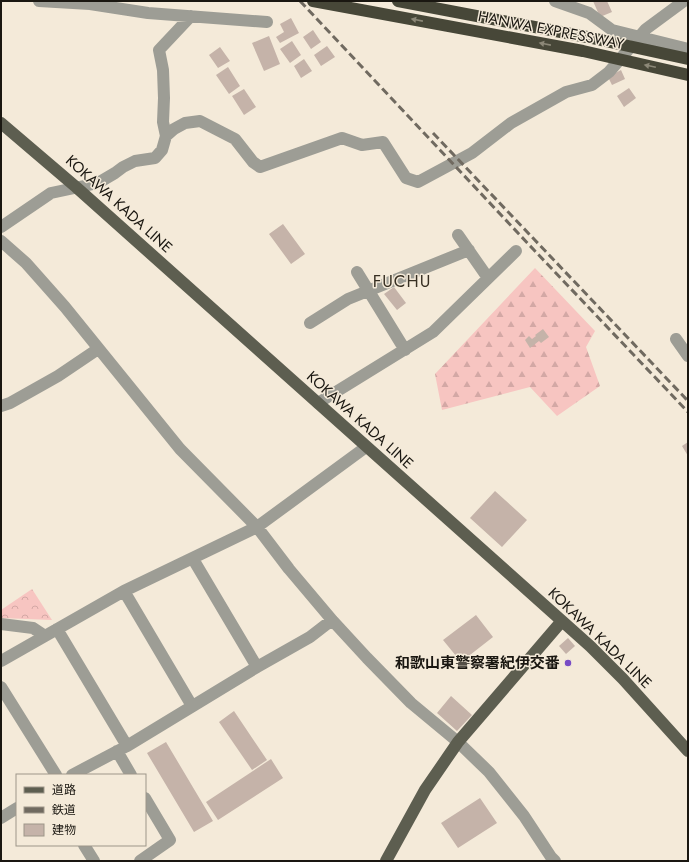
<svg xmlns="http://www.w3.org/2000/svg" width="689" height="862" font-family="Jost,'Noto Sans JP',sans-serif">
<defs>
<pattern id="forest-firs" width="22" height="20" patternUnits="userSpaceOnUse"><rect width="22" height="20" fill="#f7c5c1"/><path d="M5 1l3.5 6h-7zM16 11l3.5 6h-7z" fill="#d3a8a5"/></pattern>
<pattern id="park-crowns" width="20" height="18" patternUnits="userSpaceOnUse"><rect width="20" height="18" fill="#f7c5c1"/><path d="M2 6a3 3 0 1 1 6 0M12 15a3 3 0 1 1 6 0" fill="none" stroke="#d3a8a5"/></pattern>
</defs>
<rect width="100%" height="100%" fill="#f4ead9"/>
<!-- forest -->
<path fill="url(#forest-firs)" d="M 535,268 L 595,331 L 586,347 L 600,386 L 557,416 L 530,387 L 442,410 L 435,374 Z"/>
<!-- park -->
<path fill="url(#park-crowns)" d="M 32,589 L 52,620 L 1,618 L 1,610 Z"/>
<!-- building -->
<path fill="#c5b3a9" d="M 593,1 L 607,1 L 612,12 L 600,17 Z
M 291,18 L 299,33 L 280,43 L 276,37 L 284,32 L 280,24 Z
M 313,30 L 321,42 L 311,49 L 303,37 Z
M 269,36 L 280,64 L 264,71 L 252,43 Z
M 292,41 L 301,55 L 290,63 L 280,49 Z
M 327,46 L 335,57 L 321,66 L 314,55 Z
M 220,47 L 230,61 L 218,68 L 209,55 Z
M 304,59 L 312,71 L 301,78 L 294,66 Z
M 228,67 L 240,86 L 229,94 L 216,75 Z
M 621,70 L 625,79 L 612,85 L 608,77 Z
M 629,88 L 636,98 L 624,107 L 617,96 Z
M 244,89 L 256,107 L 244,115 L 232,96 Z
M 283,224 L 305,254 L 291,264 L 269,234 Z
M 394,287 L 406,303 L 397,310 L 384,294 Z
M 543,329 L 549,337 L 541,343 L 539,341 L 530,348 L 525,340 L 529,336 L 532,339 L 536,336 L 535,335 Z
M 688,442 L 688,456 L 682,446 Z
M 495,491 L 527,520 L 502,547 L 470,518 Z
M 476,615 L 493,637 L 461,662 L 443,640 Z
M 568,638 L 575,646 L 566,654 L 559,646 Z
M 451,696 L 472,715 L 457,731 L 437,713 Z
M 234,711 L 267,760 L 252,770 L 219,722 Z
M 166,742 L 213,821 L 194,832 L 147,753 Z
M 271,759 L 283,778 L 218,820 L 206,802 Z
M 480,798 L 497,823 L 458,848 L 441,823 Z"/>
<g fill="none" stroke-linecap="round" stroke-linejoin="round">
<!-- minor -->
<path stroke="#9d9d95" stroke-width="12" d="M 39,1 L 90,4 L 148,13 L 267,22
M 555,1 L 589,13 L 612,30 L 688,49
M 166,136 L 174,129 L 185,123 L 200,121 L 235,139 L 253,162 L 260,167 L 342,138 L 362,145 L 383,142 L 406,178 L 418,182 L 472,153 L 511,123 L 566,92 L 592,85 L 609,72 L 646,29 L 684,1
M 1,227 L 51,193 L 98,183 L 115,173 L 123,167 L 135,161 L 155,158 L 162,150 L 166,136 L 163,122 L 164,98 L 163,70 L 159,50 L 191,16
M 458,235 L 488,278
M 1,241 L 26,263 L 65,307 L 180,449 L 257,527 L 289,569 L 332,620 L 367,658 L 411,703 L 458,742 L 489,772 L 524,816 L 551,857 L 555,861
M 357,272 L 405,350
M 310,323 L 348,299 L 469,250
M 676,339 L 688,356
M 318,403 L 433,332 L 516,251
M 1,406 L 10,403 L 58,376 L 98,349
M 193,559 L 257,667
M 124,591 L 192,706
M 1,624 L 33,628 L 45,636
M 57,629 L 127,746
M 1,661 L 124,591 L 257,527 L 366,447
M 1,687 L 56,775
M 117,751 L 131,775
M 72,775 L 127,746 L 257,667 L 310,637 L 332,620
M 1,818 L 17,808
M 84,845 L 94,861
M 140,861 L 170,840 L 145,798"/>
<!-- major -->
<path stroke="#5d5e50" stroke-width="12" d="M 1,123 L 76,187 L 590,646 L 623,679 L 688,751
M 386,861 L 425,790 L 458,742 L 561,622"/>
<!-- highway -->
<path stroke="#474738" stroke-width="12" d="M 313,1 L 583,51 L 688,75
M 398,1 L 587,37 L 688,59"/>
<!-- rail -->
<path stroke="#706a60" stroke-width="3" stroke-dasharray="8 4" stroke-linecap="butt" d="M 300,1 L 534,250 L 688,412
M 433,133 L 688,401"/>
</g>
<!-- one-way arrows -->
<defs><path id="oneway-solid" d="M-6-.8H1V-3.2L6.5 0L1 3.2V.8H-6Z"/></defs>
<g fill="#8c8878">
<use href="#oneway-solid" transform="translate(417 20) rotate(-169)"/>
<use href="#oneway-solid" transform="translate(545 44) rotate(-169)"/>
<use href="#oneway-solid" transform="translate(650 66) rotate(-168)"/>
</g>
<!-- markers -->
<circle fill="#784cc5" stroke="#f4ead9" stroke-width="1.5" cx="568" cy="663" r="4"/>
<g text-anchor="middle" stroke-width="3" stroke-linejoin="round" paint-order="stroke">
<!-- street labels -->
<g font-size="15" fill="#1a1711" stroke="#f4ead9">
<text transform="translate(551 30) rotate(11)" y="5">HANWA EXPRESSWAY</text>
<text transform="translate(119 204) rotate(42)" y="5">KOKAWA KADA LINE</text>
<text transform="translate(360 420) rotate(42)" y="5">KOKAWA KADA LINE</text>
<text transform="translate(600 638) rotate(44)" y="5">KOKAWA KADA LINE</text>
</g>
<!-- poi labels -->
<g font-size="15" font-weight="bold" fill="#1a1711" stroke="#f4ead9" text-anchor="end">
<text x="560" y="668">和歌山東警察署紀伊交番</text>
</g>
<!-- quarter labels -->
<g font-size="17" letter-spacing="1" fill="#372f22" stroke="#f4ead9">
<text x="402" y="287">FUCHU</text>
</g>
</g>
<!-- border -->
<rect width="689" height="862" fill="none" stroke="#1a1711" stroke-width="4"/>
<!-- legend -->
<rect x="16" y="774" width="130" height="72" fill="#f4ead9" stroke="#9d9689"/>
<rect x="24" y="787" width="20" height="6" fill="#5d5e50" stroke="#9d9689"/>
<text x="52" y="794" font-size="12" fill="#1a1711">道路</text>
<rect x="24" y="807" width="20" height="6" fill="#706a60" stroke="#9d9689"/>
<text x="52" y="814" font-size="12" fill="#1a1711">鉄道</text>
<rect x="24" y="824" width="20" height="12" fill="#c5b3a9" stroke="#9d9689"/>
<text x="52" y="834" font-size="12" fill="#1a1711">建物</text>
</svg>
